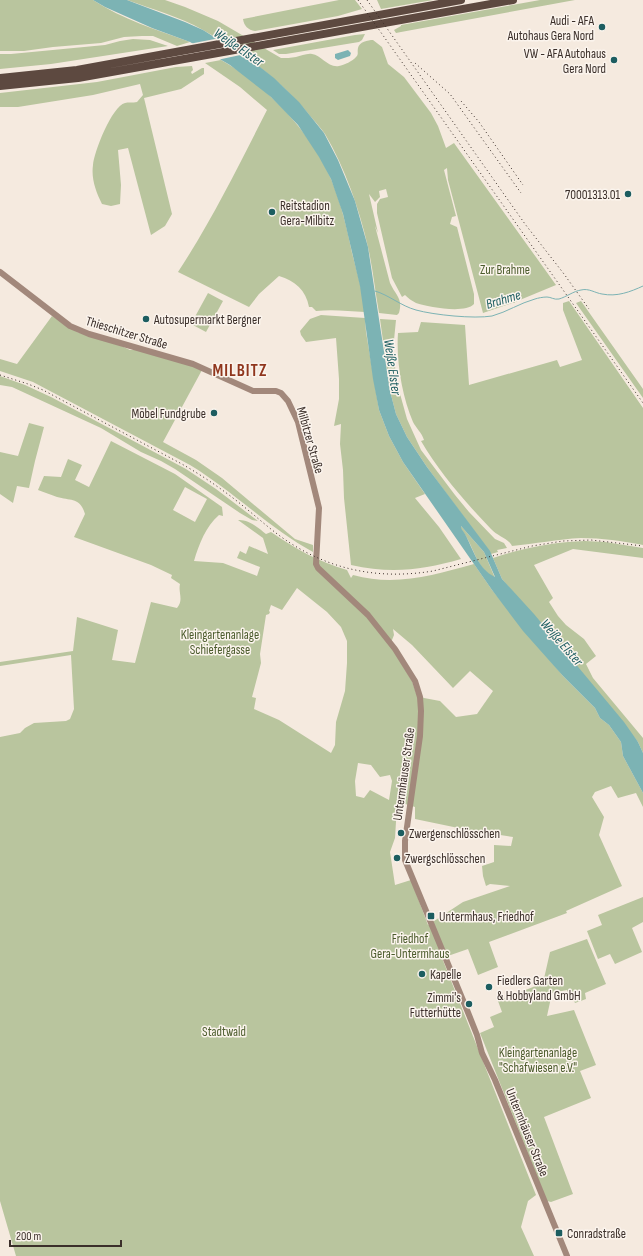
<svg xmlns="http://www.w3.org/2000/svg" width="643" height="1256" font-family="'Sofia Sans Condensed',sans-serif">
<rect width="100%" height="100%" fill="#f5eadf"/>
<!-- green -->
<path fill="#b9c59e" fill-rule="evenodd" d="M 0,0 L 93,0 C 122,19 157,30 190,42 L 177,46 L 153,36 L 142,36 L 124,37 L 101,43 L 53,47 L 24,51 L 0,51 Z
M 127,0 L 165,0 L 185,7 L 218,21 L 281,58 C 286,58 291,58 296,57 C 301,56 307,53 312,54 C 321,55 328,68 339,66 C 344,65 353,61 356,57 C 359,54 357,52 358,48 C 359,42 368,40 373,40 L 382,47 L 388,64 L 404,77 L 431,113 L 438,126 L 446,148 L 454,143 L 556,285 L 515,302 L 515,303 L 512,303 L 483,313 L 448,180 L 447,168 L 444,170 L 456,216 L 452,217 L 450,224 L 457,227 L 474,294 L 474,304 C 465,314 428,307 416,303 C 412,301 408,298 405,295 L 402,297 L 392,278 L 377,213 L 377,204 L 380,199 L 388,197 L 386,189 L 379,191 L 380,197 L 375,202 L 369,194 L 378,233 L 375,226 L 390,283 C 396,296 403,298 399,313 L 397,315 L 379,313 C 375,291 373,269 368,247 C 359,208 345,168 325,134 C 321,128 316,123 311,117 C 282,81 244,53 203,30 C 180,17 152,9 127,0 Z
M 339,0 L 355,0 L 362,9 L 338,16 L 255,31 C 248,30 244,26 243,19 Z
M 377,0 L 433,0 L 381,9 Z
M 540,0 L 575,0 L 401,32 L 396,33 L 394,30 L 401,26 L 401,25 Z
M 365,34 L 362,40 L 359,42 L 286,54 L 279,54 L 273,50 L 355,35 Z
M 133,39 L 150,40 L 168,46 L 51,64 L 0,69 L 0,54 L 11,54 L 105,45 L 120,41 Z
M 221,60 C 267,86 310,131 331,179 C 341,203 347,228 352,253 C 357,272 363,292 365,312 C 348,311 332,309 316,311 L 312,307 L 309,307 C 306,290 295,281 279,276 L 259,294 L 249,307 L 178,272 C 212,220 239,165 267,110 L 240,87 L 205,63 Z
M 192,66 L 193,70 L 191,72 L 192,74 L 202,68 L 204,68 L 204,74 L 181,89 L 144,98 L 172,214 L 165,226 L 151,235 L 128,148 L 118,150 L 121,185 L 120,204 L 111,206 L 102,204 C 96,192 91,179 93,165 C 94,152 112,106 125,103 C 128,102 133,103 137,102 L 143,95 L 140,84 L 93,95 L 18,107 L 0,107 L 0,93 L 97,82 L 176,67 Z
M 208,293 L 223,301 L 206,332 L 191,324 Z
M 569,301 L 643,408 L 643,545 C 622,541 602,538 581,538 C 558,539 535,544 512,546 C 508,538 497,536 491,529 C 465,502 440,473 421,441 L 424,440 C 422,433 416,428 413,422 C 402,397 396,360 398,333 L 418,332 L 421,322 L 465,325 L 469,385 L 557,360 L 560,367 L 582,360 L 563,310 L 563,303 Z
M 581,301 L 643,389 L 643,398 L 576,303 Z
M 321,315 L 365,318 L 366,332 L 379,410 L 389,436 L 403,462 L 425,494 L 415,498 L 439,527 L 461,559 C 423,570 391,574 351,565 L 344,498 L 343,470 L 340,444 L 341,424 L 334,426 L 339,399 L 339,379 L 336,338 L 306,342 L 301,335 L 300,331 L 310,319 Z
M 52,316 L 77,332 L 115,343 L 130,350 L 137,350 L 186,364 L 202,370 L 163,442 L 196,460 L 222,478 L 295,539 L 313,545 L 313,552 C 269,528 233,491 190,465 L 33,382 L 0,371 L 0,359 L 17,364 Z
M 380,319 L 396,320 L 393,350 L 397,383 L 407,419 L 421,450 L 455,495 L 469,512 L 495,539 L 504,543 L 507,548 L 497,550 L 498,552 L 491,554 L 427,467 L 407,437 L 396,414 L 390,391 Z
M 0,376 L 25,385 L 51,397 L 186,469 L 216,489 L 258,521 L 252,520 L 240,513 L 175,469 L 161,461 L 141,452 L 101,428 L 12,387 L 0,385 Z
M 29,423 L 44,427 L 35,461 L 29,488 L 17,486 L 13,503 L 0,494 L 0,452 L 18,456 Z
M 111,441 L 175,474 L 222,507 L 223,516 L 219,515 C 206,526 199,544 194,561 L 223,563 L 257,576 L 260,567 L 237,558 L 240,551 L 246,554 L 249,546 L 268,554 L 263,538 L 238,520 C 248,519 259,528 266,534 L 271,532 C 296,549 319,562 347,570 L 351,578 L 353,575 C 396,587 433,575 474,564 L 492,590 L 563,676 L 595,708 L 600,718 L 609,725 L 621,742 L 623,756 L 643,793 L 643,807 L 636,793 L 618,798 L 611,786 L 595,792 L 592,797 L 604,817 L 599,835 L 622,886 L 566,911 L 567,913 L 489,942 L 498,967 L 478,975 L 468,949 L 442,958 L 536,1195 L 528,1201 L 521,1227 L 534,1256 L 16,1256 L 0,1201 L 0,737 L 20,733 L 25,728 L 34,723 L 66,721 L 70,719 L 74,709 L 71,655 L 0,666 L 0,662 L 73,651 L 77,617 L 118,630 L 112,660 L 135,663 L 151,602 L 177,608 C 184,600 178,593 180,584 L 171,578 L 172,575 L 151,565 L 74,537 L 85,514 C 80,497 71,501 57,497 C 51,495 44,492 38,490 L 44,476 L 61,477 L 68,459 L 82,465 L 75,480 L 89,487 ZM 185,487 L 207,499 L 195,522 L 173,510 ZM 297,588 L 327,612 L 341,627 L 347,641 L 347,663 L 345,691 L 336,722 L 335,745 L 331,753 L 279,720 L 254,709 L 256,698 L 252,697 L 261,663 L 260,654 L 266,615 L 269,614 L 270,612 L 269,611 L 271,605 L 282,610 ZM 393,629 L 412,645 L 453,688 L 470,671 L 493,691 L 477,714 L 456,717 L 440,701 L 424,698 L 416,693 L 412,681 L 390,645 L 394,635 ZM 358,763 L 371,765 L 380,777 L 390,775 L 392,781 L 389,800 L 370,790 L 364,798 L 356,796 L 355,781 ZM 402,803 L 415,807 L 415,819 L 468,830 L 513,837 L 511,846 L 494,845 L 494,862 L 482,866 L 483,876 L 486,886 L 490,884 L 510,886 L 463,902 L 428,925 L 411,880 L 395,885 L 390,852 L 395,838 L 397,805 Z
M 461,526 L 484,552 L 495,578 C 474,567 474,544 461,529 Z
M 585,541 L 605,542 L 643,548 L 643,558 L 573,549 L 534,565 L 553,598 L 549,602 L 558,616 L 566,625 L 584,639 L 596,656 L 586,664 L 593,678 L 643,738 L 643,753 L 638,742 L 502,579 L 493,558 C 523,548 554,542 585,541 Z
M 643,897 L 643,922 L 632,928 L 642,952 L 615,964 L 610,954 L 598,959 L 587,931 L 602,925 L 598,915 Z
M 587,939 L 606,984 L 585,993 L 586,999 L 575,1003 L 573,999 L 570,1000 L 567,990 L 552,993 L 547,1016 L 574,1010 L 596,1065 L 580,1071 L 591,1098 L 544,1117 L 573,1194 L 551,1202 L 547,1201 L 480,1033 L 494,1027 L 490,1017 L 502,1012 L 498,1001 L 543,983 L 550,952 Z"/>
<!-- water -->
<path fill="#7cb3b4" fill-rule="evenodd" d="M 93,0 L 127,0 L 185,22 L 203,30 L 251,60 L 274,78 L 299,102 L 324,133 L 338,160 L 355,201 L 368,247 L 390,391 L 396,414 L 407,437 L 427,467 L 490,551 L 502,579 L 534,614 L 624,722 L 638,742 L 643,753 L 643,793 L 623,756 L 621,742 L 609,725 L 600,718 L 595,708 L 563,676 L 523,631 L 492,590 L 403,462 L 389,436 L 379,410 L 373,379 L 360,286 L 343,214 L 331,179 L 319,157 L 298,125 L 271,97 L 230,65 L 190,42 L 152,28 L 105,7 ZM 461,526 L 484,552 L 495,577 C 478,569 473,549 465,534 C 463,530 461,530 461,526 Z
M 348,50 L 351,53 L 350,56 L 338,60 L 335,58 L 335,54 Z"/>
<!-- pier -->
<path fill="#f5eadf" d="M 220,38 L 245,54 L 217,60 L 189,44 Z"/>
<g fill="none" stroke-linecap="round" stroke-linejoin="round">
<!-- stream -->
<path stroke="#7cb3b4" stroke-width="1" d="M 375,291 C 389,295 401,306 416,310 C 434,315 474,319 492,316 C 507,312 520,303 535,299 C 538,298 543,297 547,297 C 551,297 554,300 559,299 C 566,297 574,291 581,290 C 589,288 595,293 602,294 C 617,297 630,292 643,286"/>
<!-- secondary -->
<path stroke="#a2887b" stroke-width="6" d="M 0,272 L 70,326 L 89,334 L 193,364 L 253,391 L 276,391 L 281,393 L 288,401 L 298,422 L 319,508 L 316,564 L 318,568 L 368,615 L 395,649 L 415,681 L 420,697 L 421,711 L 420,736 L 405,841 L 405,860 L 467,1010 L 477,1035 L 482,1053 L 495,1080 L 567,1256"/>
<!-- highway -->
<path stroke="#5d4940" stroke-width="8" d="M 0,78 L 77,70 L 461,0
M 0,86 L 78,78 L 513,0"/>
<!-- rail -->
<path stroke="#3b2f2a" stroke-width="1" stroke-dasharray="1 3" stroke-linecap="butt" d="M 358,0 L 643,403
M 367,0 L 525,224 L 564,274 L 589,309
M 415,63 L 450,94 L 521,193
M 461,101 L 479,122 L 523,185
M 0,375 L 28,384 L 43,390 L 180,463 C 198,473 216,485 233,498 C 254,514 273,533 295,546 C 338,572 384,579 433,571 L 532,546 L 563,541 L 591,540 L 643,546"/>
</g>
<!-- markers -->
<g fill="#1c5d60" stroke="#fbf4ed" stroke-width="1.5">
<circle cx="602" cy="27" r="4"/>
<circle cx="614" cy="60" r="4"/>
<circle cx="628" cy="194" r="4"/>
<circle cx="272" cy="212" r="4"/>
<circle cx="146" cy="319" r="4"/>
<circle cx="214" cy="413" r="4"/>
<circle cx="401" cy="833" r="4"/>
<circle cx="397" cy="858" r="4"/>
<rect x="427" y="912" width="8" height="8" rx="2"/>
<circle cx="422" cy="974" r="4"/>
<circle cx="489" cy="987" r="4"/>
<circle cx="469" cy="1004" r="4"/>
<rect x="555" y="1229" width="8" height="8" rx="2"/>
</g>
<g text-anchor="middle" stroke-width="3" stroke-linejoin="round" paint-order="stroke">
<!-- poi labels -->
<g font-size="13" fill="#3b2f2a" stroke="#fbf4ed" text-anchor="start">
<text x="594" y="25" text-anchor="end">Audi - AFA<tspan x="594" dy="15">Autohaus Gera Nord</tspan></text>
<text x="606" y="58" text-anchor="end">VW - AFA Autohaus<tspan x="606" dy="15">Gera Nord</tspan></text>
<text x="620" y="199" text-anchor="end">70001313.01</text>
<text x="280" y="210">Reitstadion<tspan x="280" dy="15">Gera-Milbitz</tspan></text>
<text x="154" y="324">Autosupermarkt Bergner</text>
<text x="206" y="418" text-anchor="end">Möbel Fundgrube</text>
<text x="409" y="838">Zwergenschlösschen</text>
<text x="405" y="863">Zwergschlösschen</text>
<text x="439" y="921">Untermhaus, Friedhof</text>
<text x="430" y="979">Kapelle</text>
<text x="497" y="985">Fiedlers Garten<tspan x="497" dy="15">&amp; Hobbyland GmbH</tspan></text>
<text x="461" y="1002" text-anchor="end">Zimmi's<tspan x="461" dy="15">Futterhütte</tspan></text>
<text x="567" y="1238">Conradstraße</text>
</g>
<!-- park labels -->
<g font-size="13" fill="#4b5b2c" stroke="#fbf4ed">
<text x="505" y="274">Zur Brahme</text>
<text x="220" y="639">Kleingartenanlage<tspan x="220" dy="15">Schiefergasse</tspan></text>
<text x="410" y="943">Friedhof<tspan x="410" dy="15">Gera-Untermhaus</tspan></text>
<text x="224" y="1036">Stadtwald</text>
<text x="538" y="1057">Kleingartenanlage<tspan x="538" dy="15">"Schafwiesen e.V."</tspan></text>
</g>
<!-- street labels -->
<g font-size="13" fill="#3b2f2a" stroke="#fbf4ed">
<text transform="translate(127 332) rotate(17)" y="5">Thieschitzer Straße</text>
<text transform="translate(311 440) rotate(74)" y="5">Milbitzer Straße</text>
<text transform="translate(403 774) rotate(-82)" y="5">Untermhäuser Straße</text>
<text transform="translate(528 1132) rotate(68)" y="5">Untermhäuser Straße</text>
</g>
<!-- water labels -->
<g font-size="14" font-style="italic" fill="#1c5d60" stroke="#fbf4ed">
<text transform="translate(239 47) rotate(34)" y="5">Weiße Elster</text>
<text transform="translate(503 299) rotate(-17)" y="5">Brahme</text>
<text transform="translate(393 367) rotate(82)" y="5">Weiße Elster</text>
<text transform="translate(562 642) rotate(49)" y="5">Weiße Elster</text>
</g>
<!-- district labels -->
<g font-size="17" font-weight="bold" letter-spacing="1" fill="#90361d" stroke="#fbf4ed">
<text x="240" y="376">MILBITZ</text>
</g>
</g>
<!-- scale -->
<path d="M10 1240v6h111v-6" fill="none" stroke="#3b2f2a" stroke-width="2"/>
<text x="16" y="1240" font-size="12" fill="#3b2f2a" stroke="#fbf4ed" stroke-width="3" paint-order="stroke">200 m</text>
</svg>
